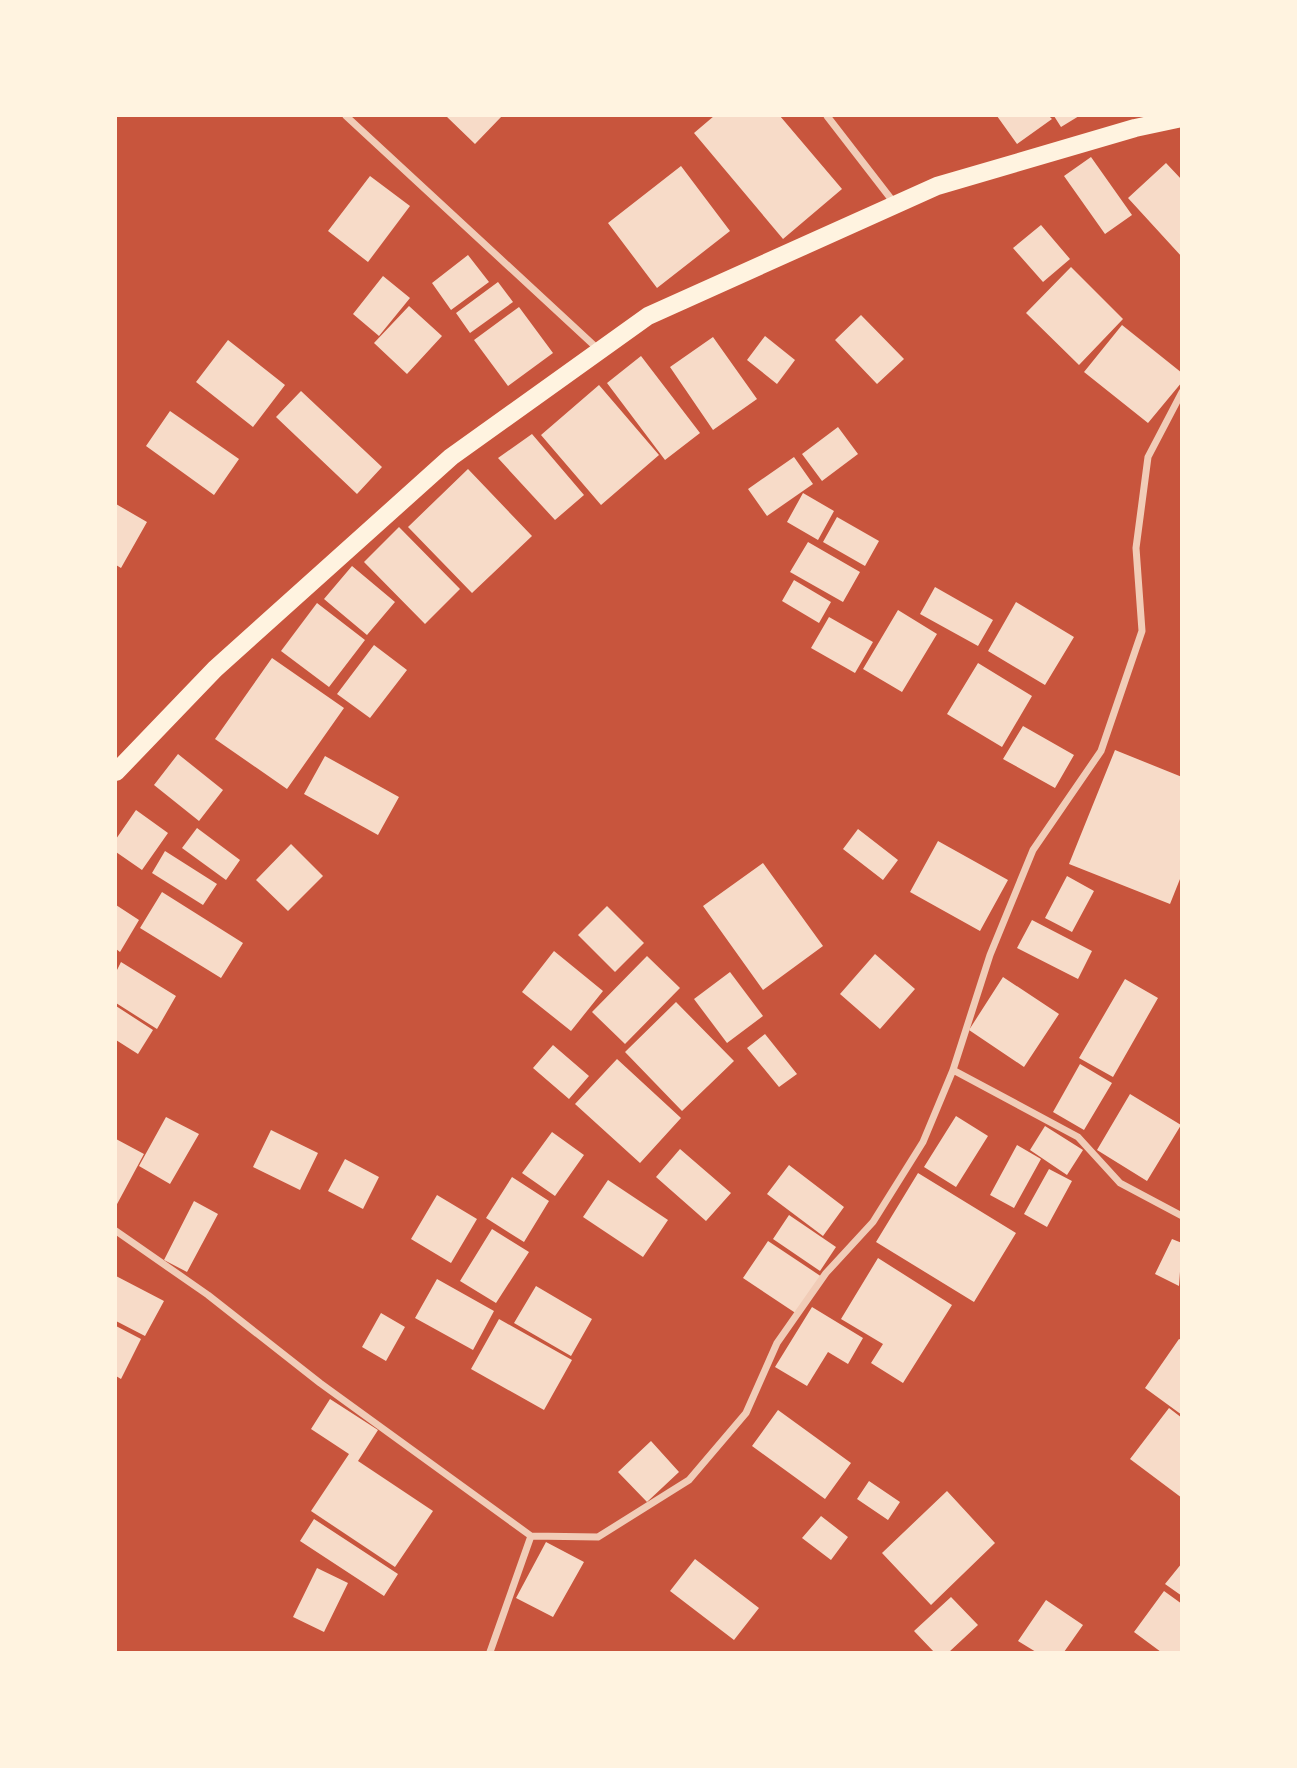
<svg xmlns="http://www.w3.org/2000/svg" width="1297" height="1768" font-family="Karla,sans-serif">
<rect width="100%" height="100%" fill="#c8553d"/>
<!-- building -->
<path fill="#f7dbc8" d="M 446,116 L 502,116 L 475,144 Z
M 714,116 L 780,116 L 842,189 L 783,239 L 694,133 Z
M 997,116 L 1049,116 L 1052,119 L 1017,144 Z
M 1054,116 L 1079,116 L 1061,127 Z
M 1091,157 L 1132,215 L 1105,234 L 1064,176 Z
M 1166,163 L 1182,180 L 1182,257 L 1128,198 Z
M 681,166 L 730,231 L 657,288 L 608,223 Z
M 370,176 L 410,206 L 368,262 L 328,231 Z
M 1041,225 L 1070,259 L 1043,282 L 1013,248 Z
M 468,255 L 489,282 L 451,310 L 432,283 Z
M 1071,267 L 1123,319 L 1079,365 L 1026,313 Z
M 383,276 L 410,298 L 379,336 L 353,314 Z
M 498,282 L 513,302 L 470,333 L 456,313 Z
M 409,306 L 442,336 L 407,374 L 374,343 Z
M 519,307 L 553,353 L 508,386 L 474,340 Z
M 861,315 L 904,359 L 877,384 L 835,340 Z
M 1122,325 L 1182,373 L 1182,382 L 1148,423 L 1084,372 Z
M 765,336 L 795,360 L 777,384 L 747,360 Z
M 713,337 L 757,399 L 713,430 L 670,367 Z
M 228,340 L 285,385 L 253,427 L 196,382 Z
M 641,356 L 700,433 L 665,460 L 607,383 Z
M 599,385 L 659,455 L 601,505 L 541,435 Z
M 301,391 L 382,467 L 357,494 L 276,417 Z
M 170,411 L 239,459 L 214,495 L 146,446 Z
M 838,427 L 858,454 L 822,481 L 802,454 Z
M 532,434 L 584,495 L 555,520 L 498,458 Z
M 794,457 L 813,484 L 767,516 L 748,489 Z
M 468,469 L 532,536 L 472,593 L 408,527 Z
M 803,493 L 834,511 L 818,540 L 787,522 Z
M 116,504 L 147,522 L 121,568 L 116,565 Z
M 837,517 L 879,541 L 865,566 L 823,542 Z
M 399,527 L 460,589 L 425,624 L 364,562 Z
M 808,542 L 860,572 L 843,602 L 790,572 Z
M 352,566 L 395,602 L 367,635 L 324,599 Z
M 794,580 L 831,602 L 819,623 L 782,601 Z
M 935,587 L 993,620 L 978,646 L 920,614 Z
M 1016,602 L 1074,637 L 1045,685 L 988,651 Z
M 317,603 L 365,640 L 329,687 L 281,651 Z
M 898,610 L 937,634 L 902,692 L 863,669 Z
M 829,617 L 873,642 L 855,673 L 811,648 Z
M 374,645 L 407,670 L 370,718 L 337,694 Z
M 272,658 L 344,708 L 287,789 L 215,739 Z
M 978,663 L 1032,696 L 1002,747 L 947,714 Z
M 1023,726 L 1074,755 L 1055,788 L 1003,759 Z
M 1115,750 L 1182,777 L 1182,874 L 1170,904 L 1069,864 Z
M 178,754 L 223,790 L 199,821 L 154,785 Z
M 325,756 L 399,797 L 378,835 L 304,794 Z
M 136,810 L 168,833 L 142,870 L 116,852 L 116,839 Z
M 197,828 L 240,860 L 226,880 L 182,848 Z
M 858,829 L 898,860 L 883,880 L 843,849 Z
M 938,841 L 1008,880 L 980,931 L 910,892 Z
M 291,844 L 323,876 L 288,911 L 256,880 Z
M 165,851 L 217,884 L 203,905 L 152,873 Z
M 763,863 L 823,946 L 763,990 L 703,906 Z
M 1067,876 L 1094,891 L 1072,932 L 1045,918 Z
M 162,892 L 243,943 L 221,978 L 140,928 Z
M 116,905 L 139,920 L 120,952 L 116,949 Z
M 607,906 L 644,943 L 615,972 L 578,935 Z
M 1032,920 L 1092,951 L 1078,979 L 1017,948 Z
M 554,951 L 603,991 L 571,1031 L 522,992 Z
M 875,954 L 915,989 L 880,1029 L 840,994 Z
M 647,956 L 680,988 L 625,1044 L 592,1012 Z
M 121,962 L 176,996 L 157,1029 L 116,1003 L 116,972 Z
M 730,972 L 763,1016 L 727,1043 L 694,999 Z
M 1003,977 L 1059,1014 L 1024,1067 L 969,1030 Z
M 1125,979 L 1158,998 L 1113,1077 L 1079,1058 Z
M 676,1002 L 734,1061 L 682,1111 L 625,1052 Z
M 116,1006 L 153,1030 L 138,1054 L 116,1040 Z
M 765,1034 L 797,1074 L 779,1087 L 747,1048 Z
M 553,1045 L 589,1076 L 569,1099 L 533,1068 Z
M 617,1059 L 681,1118 L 640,1163 L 575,1104 Z
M 1080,1064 L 1112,1083 L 1084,1130 L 1053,1112 Z
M 1130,1094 L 1181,1125 L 1147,1181 L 1097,1150 Z
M 956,1116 L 988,1136 L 956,1187 L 924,1167 Z
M 166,1117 L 199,1134 L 170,1184 L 139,1166 Z
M 1045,1126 L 1083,1150 L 1067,1175 L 1030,1150 Z
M 271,1130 L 318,1153 L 300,1190 L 253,1167 Z
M 552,1132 L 584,1155 L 555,1196 L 522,1173 Z
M 116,1139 L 144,1154 L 116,1206 Z
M 1017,1145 L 1041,1159 L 1014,1208 L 990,1195 Z
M 680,1149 L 731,1193 L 706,1221 L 656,1177 Z
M 345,1159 L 379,1177 L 363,1209 L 328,1191 Z
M 789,1165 L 844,1207 L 823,1236 L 767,1194 Z
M 1049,1169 L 1072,1181 L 1047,1227 L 1024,1214 Z
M 918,1173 L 1016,1233 L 974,1302 L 876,1242 Z
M 512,1177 L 549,1201 L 524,1242 L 486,1218 Z
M 608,1180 L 668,1220 L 643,1257 L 583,1217 Z
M 437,1195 L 477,1219 L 451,1263 L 411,1239 Z
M 194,1201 L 218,1214 L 187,1272 L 164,1260 Z
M 789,1215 L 836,1247 L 820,1271 L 773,1239 Z
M 492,1229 L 529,1252 L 496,1303 L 460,1281 Z
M 1172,1239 L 1182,1243 L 1179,1286 L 1155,1274 Z
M 768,1241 L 822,1277 L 797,1314 L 743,1278 Z
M 878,1258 L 952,1305 L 903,1383 L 871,1363 L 883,1344 L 841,1319 Z
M 116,1276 L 164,1301 L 145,1336 L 116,1321 Z
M 437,1279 L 494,1311 L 473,1350 L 415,1318 Z
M 536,1286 L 592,1319 L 571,1356 L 514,1323 Z
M 812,1307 L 863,1338 L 848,1364 L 828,1352 L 807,1386 L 775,1367 Z
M 381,1313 L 405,1327 L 386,1361 L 362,1347 Z
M 499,1319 L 572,1360 L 544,1410 L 471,1369 Z
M 116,1326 L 141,1339 L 121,1379 L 116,1376 Z
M 1179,1339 L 1182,1340 L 1182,1415 L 1145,1388 Z
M 330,1399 L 378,1430 L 358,1461 L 433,1511 L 395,1567 L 311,1511 L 349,1454 L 311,1429 Z
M 1169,1408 L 1182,1418 L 1182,1498 L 1130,1459 Z
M 778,1410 L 851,1463 L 825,1499 L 752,1446 Z
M 651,1441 L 679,1472 L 647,1502 L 618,1472 Z
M 869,1481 L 900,1502 L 888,1520 L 857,1499 Z
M 947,1491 L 995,1543 L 931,1605 L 882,1553 Z
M 821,1516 L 848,1537 L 831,1560 L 802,1538 Z
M 314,1519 L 398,1574 L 384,1596 L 300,1541 Z
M 546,1542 L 584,1562 L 553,1617 L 516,1598 Z
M 695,1559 L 759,1608 L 734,1640 L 670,1591 Z
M 1182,1563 L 1182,1596 L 1165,1584 Z
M 317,1568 L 348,1583 L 324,1632 L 293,1617 Z
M 1164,1591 L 1182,1604 L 1182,1652 L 1161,1652 L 1134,1632 Z
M 951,1597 L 978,1625 L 949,1652 L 934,1652 L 914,1631 Z
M 1046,1600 L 1083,1625 L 1064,1652 L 1036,1652 L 1018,1641 Z"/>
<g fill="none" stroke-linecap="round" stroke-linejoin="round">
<!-- minor -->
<path stroke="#f1ccb7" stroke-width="7" d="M 346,116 L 599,350
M 827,116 L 895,204
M 953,1070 L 1078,1137 L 1120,1183 L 1182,1216
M 116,1231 L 208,1295 L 320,1383 L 531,1536 L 598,1537 L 689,1480 L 746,1413 L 777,1343 L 826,1273 L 873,1222 L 923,1142 L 953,1070 L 990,955 L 1033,850 L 1101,751 L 1142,631 L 1136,548 L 1148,457 L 1182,392
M 490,1652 L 531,1536"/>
<!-- primary -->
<path stroke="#fff3e0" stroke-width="18" d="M 116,772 L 215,669 L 451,457 L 648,316 L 937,186 L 1135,128 L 1182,118"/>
</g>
<!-- border -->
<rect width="1297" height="1768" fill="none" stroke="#fff3e0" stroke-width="234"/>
</svg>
